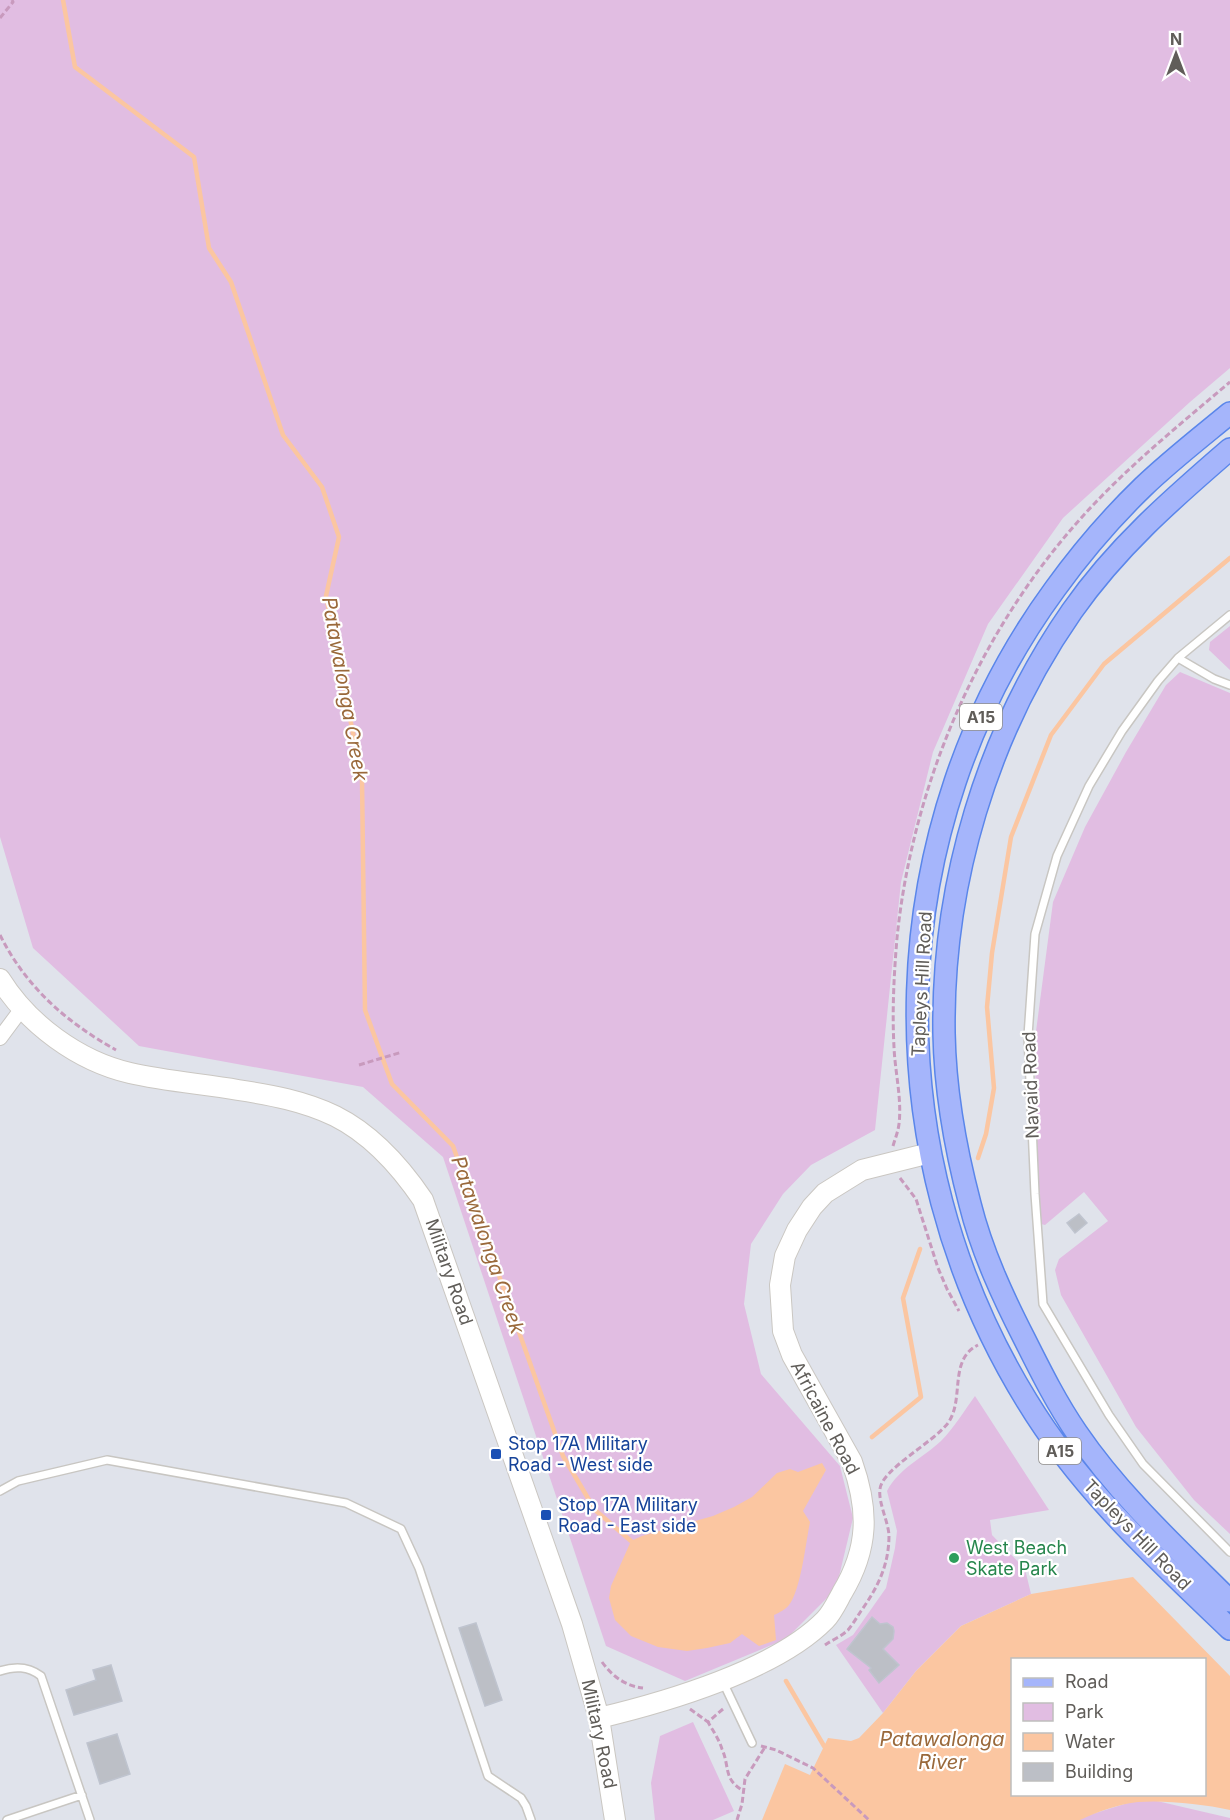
<svg xmlns="http://www.w3.org/2000/svg" width="1230" height="1820" font-family="Inter,sans-serif">
<rect width="100%" height="100%" fill="#e0e3eb"/>
<!-- green -->
<path fill="#e1bde2" d="M 0,0 L 1230,0 L 1230,368 L 1190,402 L 1063,518 L 988,624 L 933,752 L 901,882 L 875,1130 L 811,1165 L 783,1194 L 751,1244 L 744,1304 L 761,1374 L 840,1466 L 853,1518 L 836,1589 L 786,1639 L 685,1681 L 606,1646 L 443,1157 L 363,1087 L 139,1046 L 33,948 L 0,837 Z
M 1230,626 L 1230,670 L 1209,650 L 1210,642 Z
M 1180,672 L 1230,693 L 1230,1534 L 1194,1500 L 1136,1427 L 1061,1295 L 1055,1270 L 1059,1259 L 1108,1221 L 1084,1192 L 1045,1225 L 1041,1224 L 1036,1135 L 1035,1039 L 1053,902 L 1085,827 L 1126,752 L 1166,685 Z
M 975,1396 L 1049,1510 L 990,1520 L 992,1535 L 1025,1569 L 1031,1594 L 961,1626 L 916,1671 L 883,1713 L 836,1645 L 853,1635 L 886,1588 L 895,1548 L 897,1531 L 887,1491 C 899,1468 923,1458 941,1441 C 954,1428 964,1411 975,1396 Z
M 693,1722 L 734,1811 L 713,1820 L 655,1820 L 651,1783 L 660,1736 Z
M 1144,1798 L 1230,1818 L 1230,1820 L 1073,1820 Z"/>
<!-- water -->
<path fill="#fbc6a1" fill-rule="evenodd" d="M 822,1463 L 826,1470 L 803,1511 L 810,1522 C 806,1541 801,1590 789,1605 C 785,1610 780,1612 774,1615 L 776,1640 L 759,1646 L 742,1634 L 730,1643 L 707,1648 L 687,1651 L 658,1647 L 631,1636 L 615,1620 L 609,1598 L 611,1586 L 631,1541 L 642,1536 L 713,1516 L 734,1507 L 752,1497 L 777,1473 L 790,1469 L 798,1472 Z
M 1133,1577 L 1230,1676 L 1230,1810 C 1203,1804 1165,1800 1138,1802 C 1119,1804 1097,1812 1080,1820 L 762,1820 L 785,1764 L 810,1775 L 828,1738 L 851,1741 L 859,1738 L 883,1713 L 916,1671 L 961,1626 L 1031,1594 ZM 1012,1660 L 1204,1660 L 1204,1794 L 1012,1794 Z"/>
<g fill="none" stroke-linecap="round" stroke-linejoin="round">
<!-- stream -->
<path stroke="#fbc6a1" stroke-width="4.5" d="M 63,0 L 75,67 L 194,157 L 209,248 L 231,282 L 283,435 L 322,487 L 339,537 L 326,596 L 362,779 L 365,1010 L 392,1084 L 453,1146 L 563,1456 L 595,1510 L 631,1541
M 978,1158 L 986,1134 L 994,1088 L 987,1007 L 992,953 L 1011,837 L 1051,735 L 1104,664 L 1230,558
M 872,1437 L 921,1397 L 903,1298 L 920,1249
M 786,1681 L 824,1746"/>
</g>
<!-- building -->
<path fill="#bcbfc6" stroke="#bfc4cf" stroke-width="1.5" d="M 1079,1214 L 1087,1223 L 1075,1233 L 1067,1223 Z
M 872,1617 L 880,1624 L 887,1623 L 893,1627 L 894,1631 L 893,1639 L 883,1649 L 899,1665 L 879,1683 L 869,1670 L 871,1668 L 847,1649 Z
M 476,1623 L 502,1700 L 485,1706 L 459,1628 Z
M 111,1665 L 122,1701 L 74,1715 L 66,1690 L 96,1680 L 93,1670 Z
M 117,1734 L 130,1774 L 100,1784 L 87,1743 Z"/>
<g fill="none" stroke-linecap="round" stroke-linejoin="round">
<!-- lane casing -->
<g stroke="#c8c6c2" stroke-width="10">
<path id="lane" d="M 1230,615 L 1178,658 L 1158,681 L 1122,731 L 1089,786 L 1057,856 L 1035,934 L 1028,1036 L 1035,1194 L 1043,1304 L 1109,1415 L 1143,1464 L 1230,1552
M 1178,658 L 1214,679 L 1230,685
M 0,1491 L 18,1481 L 107,1460 L 346,1503 L 401,1529 L 419,1568 L 488,1776 L 521,1798 L 526,1806 L 531,1820
M 0,1671 C 15,1666 28,1666 41,1676 L 90,1820
M 723,1682 L 752,1743
M 7,1820 L 82,1795"/>
</g>
<!-- street casing -->
<g stroke="#c8c6c2" stroke-width="16">
<path id="street" d="M 0,1038 L 23,1007"/>
</g>
<!-- secondary casing -->
<g stroke="#cac7c2" stroke-width="22">
<path id="secondary" d="M 0,979 C 28,1024 78,1061 130,1073 C 165,1081 203,1084 238,1090 C 271,1095 304,1101 335,1116 C 371,1134 400,1166 423,1200 L 572,1624 L 599,1718 L 615,1820
M 599,1718 C 666,1702 776,1670 825,1620 C 832,1613 837,1602 842,1593 C 869,1548 869,1510 852,1462 L 792,1355 L 783,1331 L 780,1285 L 785,1256 L 797,1230 L 812,1207 L 825,1193 L 862,1170 L 930,1153"/>
</g>
<!-- primary casing -->
<g stroke="#5a86ea" stroke-width="24">
<path id="primary" d="M 1230,413 C 1201,437 1170,461 1143,487 C 1111,518 1081,553 1055,589 C 880,828 873,1151 1027,1401 C 1081,1490 1156,1558 1230,1629
M 1230,449 C 1172,499 1116,548 1072,611 C 987,733 942,884 944,1033 C 945,1088 956,1151 970,1204 C 982,1252 1003,1297 1025,1340 C 1041,1372 1057,1404 1077,1433 C 1120,1496 1177,1548 1230,1601"/>
</g>
<!-- path -->
<path stroke="#c89abd" stroke-width="3" stroke-dasharray="6 3" stroke-linecap="butt" d="M 0,18 L 13,2 L 12,0
M 0,935 C 26,987 66,1022 116,1050
M 359,1065 L 402,1052
M 893,1146 C 895,1139 898,1132 899,1124 C 902,1099 895,1072 894,1047 C 892,1011 894,974 897,938 C 913,779 984,619 1095,503 C 1137,459 1184,421 1230,382
M 900,1178 L 916,1199 L 938,1268 L 947,1289 L 959,1311
M 825,1645 C 832,1640 842,1636 848,1630 C 853,1624 857,1617 861,1611 C 878,1587 889,1565 889,1535 C 888,1521 878,1502 880,1489 C 882,1469 934,1442 948,1423 C 965,1399 948,1360 978,1345
M 602,1662 C 612,1676 625,1686 643,1688
M 690,1709 L 708,1722
M 723,1709 L 708,1722 C 713,1731 719,1739 722,1749 C 730,1767 723,1780 744,1791
M 761,1746 L 776,1750 L 813,1768 L 869,1820
M 737,1820 L 742,1804 L 745,1779 L 765,1747"/>
<!-- lane -->
<use href="#lane" stroke="#fff" stroke-width="7"/>
<!-- street -->
<use href="#street" stroke="#fff" stroke-width="14"/>
<!-- secondary -->
<use href="#secondary" stroke="#fff" stroke-width="20"/>
<!-- primary -->
<use href="#primary" stroke="#a5b5fb" stroke-width="21"/>
</g>
<!-- markers -->
<g fill="#1a4fb4" stroke="#fff" stroke-width="2">
<rect x="490" y="1448" width="12" height="12" rx="3"/>
<rect x="540" y="1509" width="12" height="12" rx="3"/>
</g>
<circle fill="#2e9e5b" stroke="#fff" stroke-width="2" cx="954" cy="1558" r="6"/>
<g text-anchor="middle" stroke-width="4.5" stroke-linejoin="round" paint-order="stroke">
<!-- shield labels -->
<g fill="#fff" stroke="#908e8b" stroke-width="1.5">
<rect x="960" y="704" width="42" height="26" rx="4.5"/>
<rect x="1039" y="1438" width="42" height="26" rx="4.5"/>
</g>
<g font-size="16" font-weight="bold" fill="#605d59">
<text x="981" y="723">A15</text>
<text x="1060" y="1457">A15</text>
</g>
<!-- street labels -->
<g font-size="18" fill="#605d59" stroke="#fff">
<text transform="translate(922 984) rotate(-87)" y="6">Tapleys Hill Road</text>
<text transform="translate(1031 1085) rotate(-92)" y="6">Navaid Road</text>
<text transform="translate(449 1272) rotate(71)" y="6">Military Road</text>
<text transform="translate(825 1418) rotate(62)" y="6">Africaine Road</text>
<text transform="translate(1137 1535) rotate(46)" y="6">Tapleys Hill Road</text>
<text transform="translate(599 1734) rotate(78)" y="6">Military Road</text>
</g>
<!-- transit labels -->
<g font-size="18" fill="#164399" stroke="#fff" text-anchor="start">
<text x="508" y="1450">Stop 17A Military<tspan x="508" dy="21">Road - West side</tspan></text>
<text x="558" y="1511">Stop 17A Military<tspan x="558" dy="21">Road - East side</tspan></text>
</g>
<!-- leisure labels -->
<g font-size="18" fill="#27864d" stroke="#fff" text-anchor="start">
<text x="966" y="1554">West Beach<tspan x="966" dy="21">Skate Park</tspan></text>
</g>
<!-- water labels -->
<g font-size="20" font-style="italic" fill="#9a693b" stroke="#fff">
<text transform="translate(345 689) rotate(80)" y="7">Patawalonga Creek</text>
<text transform="translate(488 1245) rotate(71)" y="7">Patawalonga Creek</text>
<text x="942" y="1746">Patawalonga<tspan x="942" dy="23">River</tspan></text>
</g>
</g>
<!-- legend -->
<rect x="1011" y="1658" width="195" height="138" fill="#ffffff" stroke="#bfbebd" stroke-width="1.5"/>
<rect x="1023" y="1678" width="30" height="9" fill="#a5b5fb" stroke="#bfbebd" stroke-width="1.5"/>
<text x="1065" y="1688" font-size="18" fill="#605d59">Road</text>
<rect x="1023" y="1703" width="30" height="18" fill="#e1bde2" stroke="#bfbebd" stroke-width="1.5"/>
<text x="1065" y="1718" font-size="18" fill="#605d59">Park</text>
<rect x="1023" y="1733" width="30" height="18" fill="#fbc6a1" stroke="#bfbebd" stroke-width="1.5"/>
<text x="1065" y="1748" font-size="18" fill="#605d59">Water</text>
<rect x="1023" y="1763" width="30" height="18" fill="#bcbfc6" stroke="#bfbebd" stroke-width="1.5"/>
<text x="1065" y="1778" font-size="18" fill="#605d59">Building</text>
<!-- north arrow -->
<g transform="translate(1176 54)" stroke="#ffffff" stroke-width="4.5" paint-order="stroke">
<path d="M0-4.5L10 22L0 15L-10 22Z" fill="#605d59"/>
<text y="-9" font-size="16" font-weight="bold" text-anchor="middle" fill="#605d59">N</text>
</g>
</svg>
